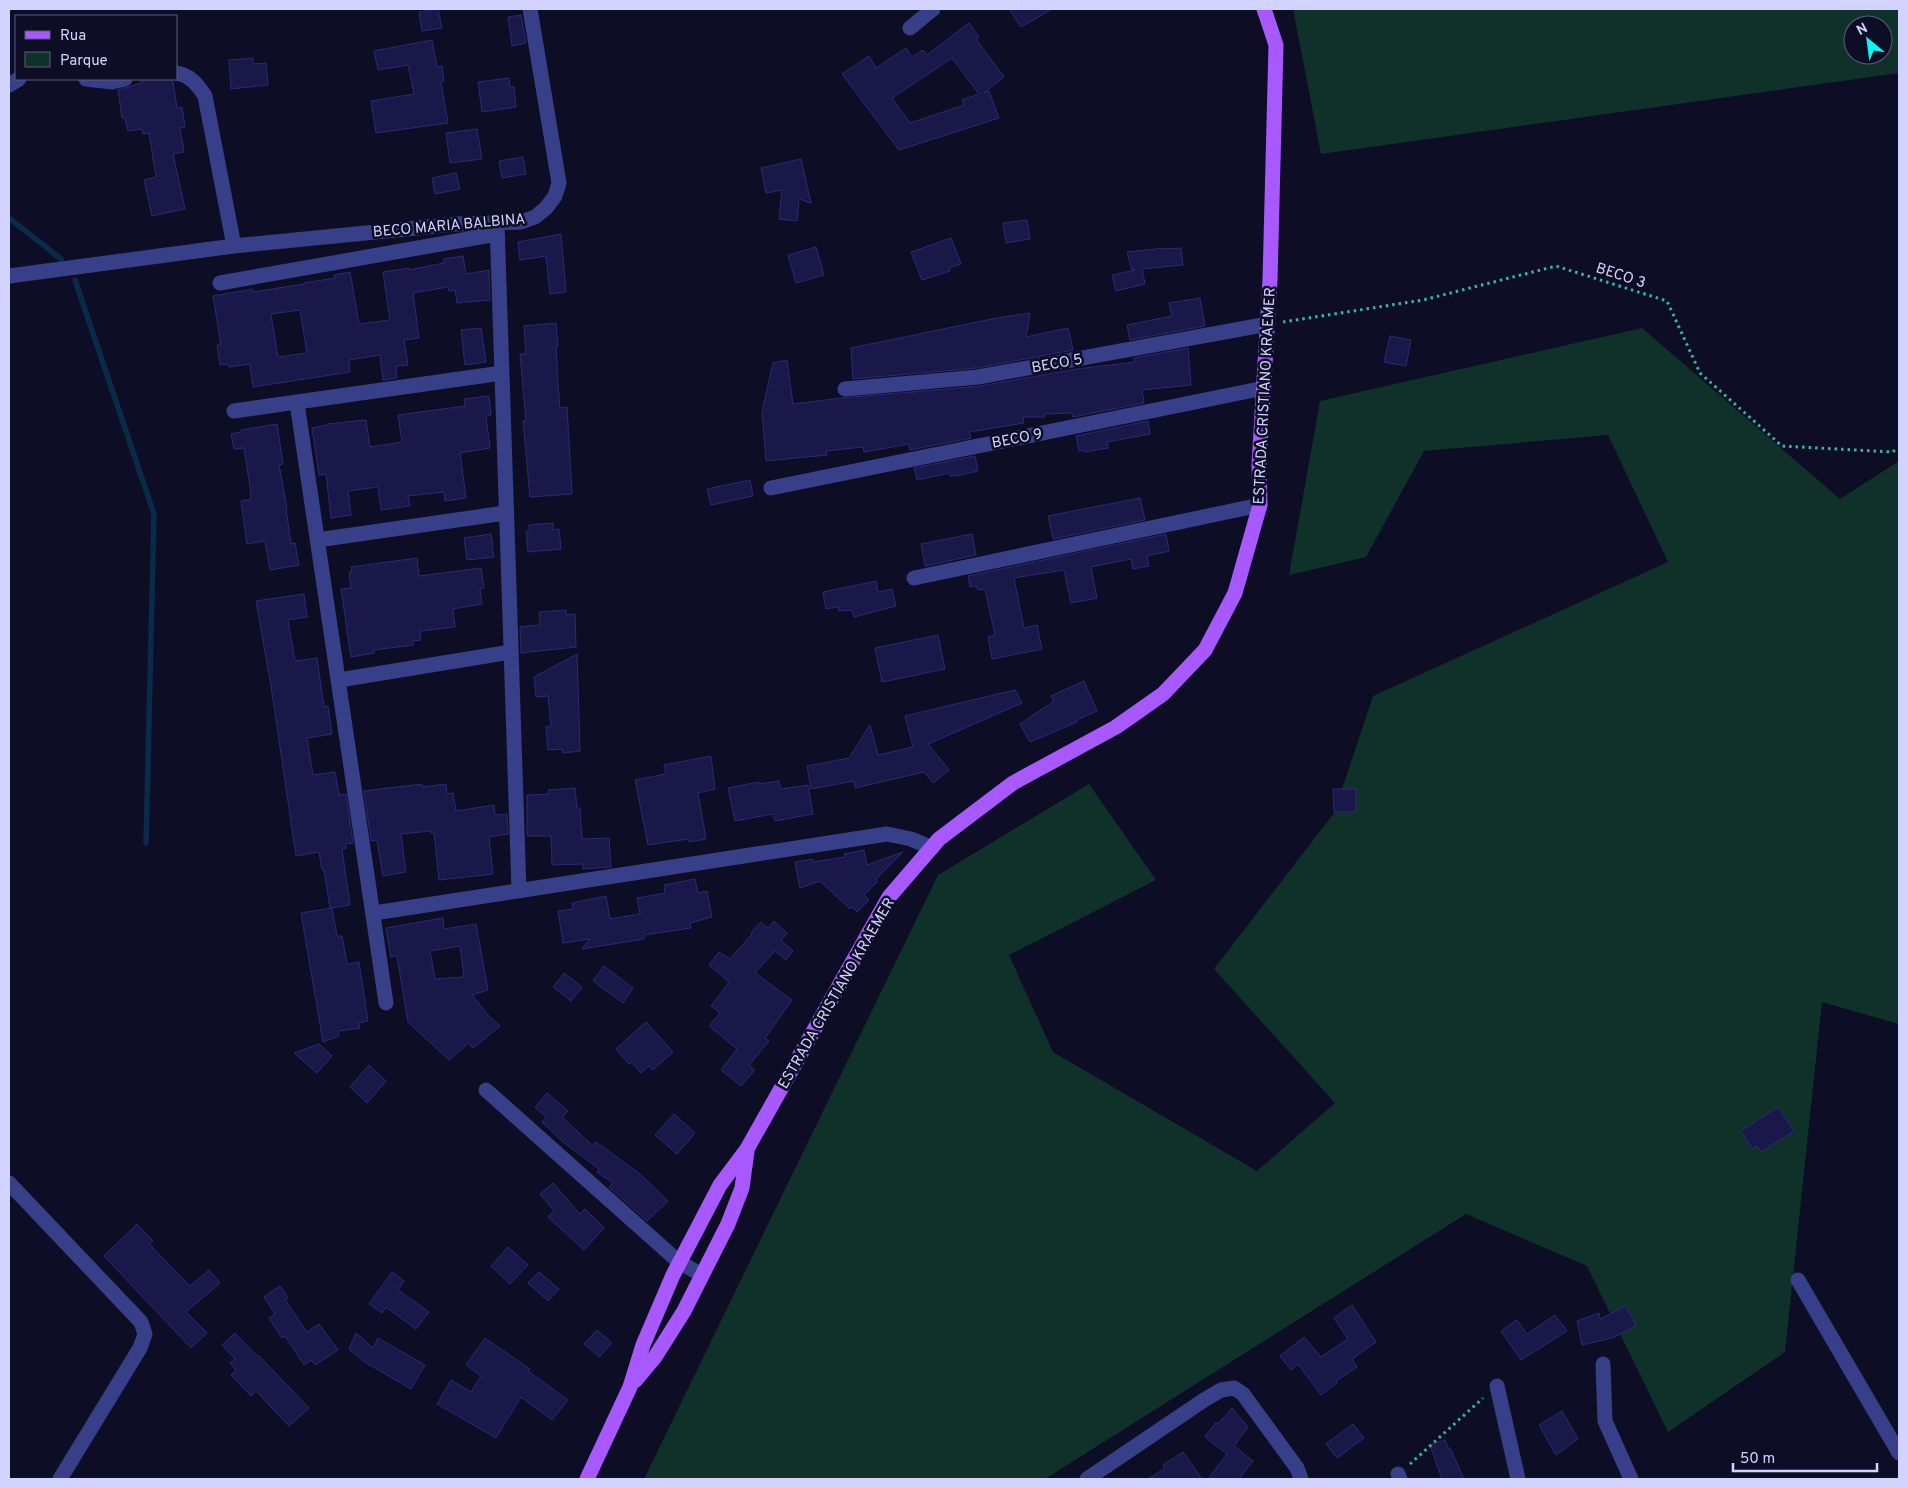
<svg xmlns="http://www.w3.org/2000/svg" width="1908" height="1488" font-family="Overpass,sans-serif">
<rect width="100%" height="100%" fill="#0e0d26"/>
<!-- green -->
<path fill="#10302a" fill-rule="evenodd" d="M 1293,9 L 1899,9 L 1899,73 L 1321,154 ZM 1853,25 L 1883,25 L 1883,55 L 1853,55 Z
M 1642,328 L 1840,499 L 1899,461 L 1899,1024 L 1822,1002 L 1785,1352 L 1668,1432 L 1587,1266 L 1466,1214 L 1045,1479 L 644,1479 L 938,875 L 1089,784 L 1156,880 L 1009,955 L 1053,1052 L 1257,1171 L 1335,1103 L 1214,969 L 1334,813 L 1373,696 L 1668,562 L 1608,435 L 1424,451 L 1366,557 L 1289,575 L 1320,401 Z"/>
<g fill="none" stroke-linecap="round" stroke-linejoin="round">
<!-- stream -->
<path stroke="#092a49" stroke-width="5.5" d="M 9,218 L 61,259
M 75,280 L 154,514 L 146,843"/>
</g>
<!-- building -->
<path fill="#1a1848" stroke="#2c2975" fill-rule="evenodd" d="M 438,9 L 442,28 L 422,31 L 419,12 Z
M 1009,9 L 1052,9 L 1021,27 Z
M 521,15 L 526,43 L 512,46 L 508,17 Z
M 969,23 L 979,37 L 976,39 L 1004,77 L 984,93 L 989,91 L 999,118 L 899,150 L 842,74 L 869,56 L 876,68 L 906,48 L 912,57 L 923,50 L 927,55 ZM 952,58 L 979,94 L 962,100 L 964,105 L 910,123 L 892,98 Z
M 432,40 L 437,67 L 442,66 L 444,81 L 441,82 L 448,123 L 376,133 L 371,101 L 414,94 L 408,65 L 378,70 L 374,51 Z
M 253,58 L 253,64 L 266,63 L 268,85 L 231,89 L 229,60 Z
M 509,78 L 510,87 L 514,87 L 516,107 L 482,112 L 478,82 Z
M 141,79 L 169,79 L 173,82 L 177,108 L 182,107 L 185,127 L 180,128 L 184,152 L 173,154 L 185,209 L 152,216 L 144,180 L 156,177 L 149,133 L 143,134 L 142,129 L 128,131 L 125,118 L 122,118 L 118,90 L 141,83 Z
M 477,129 L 482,159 L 450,163 L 446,133 Z
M 523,157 L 526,174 L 502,178 L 499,161 Z
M 801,159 L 811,203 L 799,199 L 797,221 L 779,219 L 782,190 L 766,193 L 761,168 Z
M 456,173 L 460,189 L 435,194 L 432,178 Z
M 1027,220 L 1030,239 L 1006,243 L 1003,223 Z
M 561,234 L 566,292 L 550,294 L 546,256 L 520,260 L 518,242 Z
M 951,238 L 961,264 L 949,268 L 950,271 L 922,280 L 911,252 Z
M 816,247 L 824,275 L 796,283 L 788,255 Z
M 1165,248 L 1166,249 L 1181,248 L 1183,265 L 1142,269 L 1145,284 L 1116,291 L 1112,275 L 1135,270 L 1132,270 L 1127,252 Z
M 463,256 L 466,274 L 489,270 L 490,300 L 457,303 L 455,290 L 449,291 L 448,287 L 413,293 L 419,338 L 404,340 L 408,365 L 396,366 L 397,378 L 383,380 L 380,355 L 349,360 L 350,372 L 253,387 L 250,364 L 229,367 L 228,364 L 220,365 L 217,345 L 221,345 L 213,296 L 253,289 L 253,292 L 304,284 L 304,283 L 335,278 L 334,275 L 350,272 L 359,324 L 390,320 L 383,272 L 409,268 L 409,270 L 444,263 L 444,259 ZM 300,310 L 307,353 L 278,357 L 271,314 Z
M 1200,298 L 1205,326 L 1130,340 L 1127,325 L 1172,316 L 1169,303 Z
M 1030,313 L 1026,337 L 1068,328 L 1073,350 L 977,368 L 853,379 L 851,348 L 997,318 Z
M 556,323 L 558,346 L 556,346 L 558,385 L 560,408 L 567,407 L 572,494 L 530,497 L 523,421 L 526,421 L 520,354 L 526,354 L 524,326 Z
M 481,328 L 486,362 L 465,365 L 461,330 Z
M 1390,336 L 1411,340 L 1406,366 L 1384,362 Z
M 1188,348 L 1191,385 L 1142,390 L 1144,403 L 1073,417 L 1072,413 L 1044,414 L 1045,417 L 1023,417 L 1024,423 L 969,432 L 971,438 L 910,450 L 909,444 L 864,452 L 863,447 L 826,451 L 827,455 L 766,461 L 762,412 L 773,363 L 787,360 L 793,404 L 842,398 L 980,386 L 1077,369 L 1135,362 L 1134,358 Z
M 489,396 L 491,415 L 486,416 L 490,448 L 460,453 L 466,498 L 445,501 L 444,492 L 408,496 L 410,506 L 381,510 L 378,487 L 348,491 L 351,515 L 331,518 L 326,474 L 319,475 L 312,428 L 327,425 L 327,424 L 366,420 L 370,447 L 402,442 L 398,415 L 465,406 L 464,399 Z
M 1148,421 L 1150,434 L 1107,442 L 1108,448 L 1085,452 L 1085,450 L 1079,451 L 1076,436 Z
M 277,424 L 283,464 L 279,465 L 287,508 L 286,509 L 291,544 L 295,543 L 299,565 L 270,570 L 265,541 L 247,544 L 241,501 L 251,499 L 250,487 L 244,448 L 234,449 L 231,434 L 242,432 L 241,430 Z
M 975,456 L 978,471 L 956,476 L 950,476 L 949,473 L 917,480 L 914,468 Z
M 750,480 L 753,496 L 711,505 L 707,489 Z
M 1140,498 L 1145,520 L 1053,539 L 1048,516 Z
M 553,523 L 553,530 L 559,529 L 561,549 L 528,552 L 526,531 L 530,531 L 529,525 Z
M 491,534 L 494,557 L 467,560 L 464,538 Z
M 972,534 L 976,555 L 925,566 L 921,544 Z
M 1166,534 L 1169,551 L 1147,556 L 1149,566 L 1133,569 L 1131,559 L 1091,567 L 1097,598 L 1071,603 L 1064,570 L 1014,578 L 1024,628 L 1037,625 L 1042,649 L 992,659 L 988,637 L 995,635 L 985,589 L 978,590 L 977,586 L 970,587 L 968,576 Z
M 417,558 L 419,576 L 481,568 L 484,588 L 480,589 L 482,604 L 453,609 L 455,627 L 420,631 L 421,640 L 413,641 L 413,645 L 374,650 L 374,653 L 351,657 L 341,589 L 351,588 L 349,572 L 352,572 L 351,567 Z
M 876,581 L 878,592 L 892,589 L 896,606 L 854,617 L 852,610 L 839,611 L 838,607 L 826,609 L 823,592 Z
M 304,594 L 307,617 L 288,620 L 295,661 L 317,658 L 324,707 L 328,706 L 332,734 L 307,738 L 313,775 L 335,772 L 339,795 L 346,794 L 353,843 L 346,844 L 346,848 L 342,849 L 350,905 L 330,908 L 324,870 L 322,870 L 319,852 L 296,856 L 271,686 L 256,601 Z
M 566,610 L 566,615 L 575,614 L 576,647 L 521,653 L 520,627 L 540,625 L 539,612 Z
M 938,635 L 945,669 L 882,682 L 875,648 Z
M 577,654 L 580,751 L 563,753 L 562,749 L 548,750 L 546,727 L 551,726 L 548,696 L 536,697 L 534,677 Z
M 1084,681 L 1097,711 L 1077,720 L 1077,722 L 1030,742 L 1020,724 L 1054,701 L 1051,696 Z
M 1015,690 L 1022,703 L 928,744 L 949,770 L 933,783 L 924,772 L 855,788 L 854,781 L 811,789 L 807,766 L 849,758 L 870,725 L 878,755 L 913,747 L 905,716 Z
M 711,756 L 715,789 L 698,793 L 706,839 L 689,842 L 688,839 L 648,845 L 635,780 L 666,774 L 664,765 Z
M 779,781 L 781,789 L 808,785 L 813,814 L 775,821 L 773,814 L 735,821 L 728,788 L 759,782 L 759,784 Z
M 422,784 L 422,787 L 446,784 L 447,794 L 453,793 L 456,811 L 494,805 L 495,815 L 507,814 L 508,834 L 489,837 L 493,874 L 439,880 L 434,833 L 431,833 L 430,831 L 401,834 L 406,872 L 383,876 L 377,840 L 371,841 L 364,791 Z
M 575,788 L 577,808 L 580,808 L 582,839 L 609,838 L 611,867 L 583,869 L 583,864 L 552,865 L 551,836 L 527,836 L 527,795 L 549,794 L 548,790 Z
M 1333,789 L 1356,789 L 1356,812 L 1334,812 Z
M 864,850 L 867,865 L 903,852 L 876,879 L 877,882 L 864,895 L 869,900 L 857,912 L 852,907 L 850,909 L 820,881 L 800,888 L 795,862 L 813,859 L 814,862 L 845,857 L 844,854 Z
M 695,879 L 698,893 L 707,891 L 712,917 L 690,923 L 691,928 L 644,935 L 644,939 L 582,949 L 590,939 L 563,943 L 558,911 L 573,909 L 572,903 L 606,896 L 610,919 L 640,914 L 637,898 L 665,893 L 664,885 Z
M 332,908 L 337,936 L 342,936 L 347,964 L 359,962 L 368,1021 L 359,1023 L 360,1028 L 339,1031 L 339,1036 L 323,1042 L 301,913 Z
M 443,918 L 444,929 L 476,924 L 488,990 L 472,995 L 488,1015 L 500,1026 L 473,1048 L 469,1043 L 449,1060 L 408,1022 L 397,956 L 391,957 L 386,928 ZM 460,946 L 464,977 L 435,979 L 430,951 Z
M 774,921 L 787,933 L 781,940 L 793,951 L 786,960 L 775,951 L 755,973 L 792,1000 L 765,1038 L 769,1041 L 749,1065 L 755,1070 L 741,1086 L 721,1070 L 737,1049 L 709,1026 L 720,1013 L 711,1006 L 729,982 L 709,965 L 719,952 L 730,959 L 752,934 L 751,933 L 761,922 L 768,928 Z
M 604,966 L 633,988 L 623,1003 L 593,981 Z
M 564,973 L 582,987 L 571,1001 L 553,987 Z
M 646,1022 L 673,1052 L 653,1070 L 649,1066 L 641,1073 L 631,1062 L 629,1064 L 616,1049 Z
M 319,1044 L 332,1056 L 317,1073 L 294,1053 Z
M 369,1065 L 386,1081 L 367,1103 L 350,1087 Z
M 547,1093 L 568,1111 L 562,1117 L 593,1146 L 596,1142 L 640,1174 L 668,1201 L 647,1221 L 609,1187 L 613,1183 L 597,1172 L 599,1169 L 563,1142 L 542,1122 L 546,1117 L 535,1107 Z
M 1778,1107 L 1794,1131 L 1761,1152 L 1757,1146 L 1752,1149 L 1741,1131 Z
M 674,1114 L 695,1133 L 677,1154 L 655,1135 Z
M 553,1183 L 580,1214 L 585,1209 L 604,1228 L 584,1250 L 548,1217 L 554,1211 L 540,1194 Z
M 137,1224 L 153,1241 L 149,1244 L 190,1286 L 209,1270 L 220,1283 L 186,1312 L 207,1333 L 191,1348 L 104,1256 Z
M 508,1247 L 528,1265 L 510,1284 L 491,1266 Z
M 392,1272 L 404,1281 L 398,1290 L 429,1312 L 416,1329 L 386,1307 L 382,1313 L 369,1304 Z
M 539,1272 L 559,1289 L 548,1301 L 528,1283 Z
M 280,1286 L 288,1298 L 285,1300 L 307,1332 L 319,1324 L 338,1350 L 315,1365 L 311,1360 L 304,1365 L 285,1336 L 282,1338 L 269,1318 L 275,1314 L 264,1297 Z
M 1352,1305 L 1376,1342 L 1352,1359 L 1357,1367 L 1336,1381 L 1337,1383 L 1321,1395 L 1298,1364 L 1291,1370 L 1280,1356 L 1304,1337 L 1321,1357 L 1348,1339 L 1334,1318 Z
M 1626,1306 L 1636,1326 L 1612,1338 L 1582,1345 L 1577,1321 L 1599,1313 L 1600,1319 Z
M 1555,1315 L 1567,1331 L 1521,1360 L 1501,1331 L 1517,1320 L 1527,1334 Z
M 597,1330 L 612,1343 L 599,1357 L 584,1344 Z
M 235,1333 L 257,1356 L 259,1356 L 309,1408 L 289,1426 L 256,1391 L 251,1396 L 231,1375 L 236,1370 L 230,1363 L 235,1359 L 222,1345 Z
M 356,1333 L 373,1348 L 378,1338 L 425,1365 L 411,1389 L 363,1361 L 349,1349 Z
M 485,1338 L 530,1369 L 528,1371 L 568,1400 L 552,1420 L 521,1397 L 496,1438 L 437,1404 L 451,1380 L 471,1392 L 481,1376 L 466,1365 Z
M 1232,1408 L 1248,1427 L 1234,1446 L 1253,1461 L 1239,1479 L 1208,1479 L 1227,1454 L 1205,1437 L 1216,1422 L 1218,1424 Z
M 1562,1411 L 1578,1439 L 1556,1455 L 1539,1425 Z
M 1353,1424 L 1364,1438 L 1337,1458 L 1326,1444 Z
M 1445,1440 L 1448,1448 L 1450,1448 L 1464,1479 L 1442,1479 L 1430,1445 Z
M 1183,1452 L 1202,1479 L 1148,1479 L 1165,1468 L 1163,1465 Z"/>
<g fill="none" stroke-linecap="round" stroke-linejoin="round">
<!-- path -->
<path stroke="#28bd9d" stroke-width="3" stroke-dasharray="2.5 4" stroke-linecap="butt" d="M 1283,322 L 1423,300 L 1556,266 L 1667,301 L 1700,373 L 1782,446 L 1892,452 L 1899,448
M 1410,1464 L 1483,1398"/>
<!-- minor -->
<path stroke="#363f87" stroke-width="15" d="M 910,28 L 933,9
M 176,73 C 190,75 198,85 205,96 L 234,246
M 86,79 L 112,82 L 125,79
M 9,85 L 19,79
M 497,223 L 519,891
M 9,276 L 234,246 L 457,224 L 521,222 L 535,217 L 546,208 L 555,196 L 559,183 L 530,9
M 220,283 L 497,234
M 845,389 L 978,377 L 1268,324
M 297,403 L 386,1003
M 234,411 L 502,373
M 771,488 L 1264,388
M 317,540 L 505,513
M 914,578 L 1260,505
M 339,680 L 511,652
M 374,913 L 887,834 L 911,839 L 932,848
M 486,1090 L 679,1262 L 702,1275
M 9,1183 L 141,1322 L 145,1334 L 140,1348 L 60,1479
M 1798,1280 L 1899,1453
M 1603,1364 L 1605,1421 L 1631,1479
M 1497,1386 L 1518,1479
M 1398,1474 L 1400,1479
M 1087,1479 L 1204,1400 L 1221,1390 L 1234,1388 L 1243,1394 L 1297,1468 L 1301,1479"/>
<!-- major -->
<path stroke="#a759ff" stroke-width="15" d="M 635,1381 L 655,1357 L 684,1311 L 728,1224 L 742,1188 L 747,1151
M 587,1479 L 630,1387 L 643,1345 L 673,1275 L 720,1185 L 747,1149 L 889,897 L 939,839 L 1013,783 L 1116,727 L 1163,694 L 1205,650 L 1235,593 L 1260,505 L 1259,465 L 1270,280 L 1276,45 L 1264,9"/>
</g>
<g text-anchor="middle" stroke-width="5" stroke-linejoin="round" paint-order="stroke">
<!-- street labels -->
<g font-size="15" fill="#d2d4ff" stroke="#0e0d26">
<text transform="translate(449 225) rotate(-5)" y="5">BECO MARIA BALBINA</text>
<text transform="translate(1621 275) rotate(18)" y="5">BECO 3</text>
<text transform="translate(1057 363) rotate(-10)" y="5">BECO 5</text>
<text transform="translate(1264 396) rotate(-87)" y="5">ESTRADA CRISTIANO KRAEMER</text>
<text transform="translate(1017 438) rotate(-11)" y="5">BECO 9</text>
<text transform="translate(836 993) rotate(-60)" y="5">ESTRADA CRISTIANO KRAEMER</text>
</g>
</g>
<!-- border -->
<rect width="1908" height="1488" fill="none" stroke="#d2d4ff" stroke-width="20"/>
<!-- legend -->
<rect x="15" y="15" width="162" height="65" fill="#0e0d26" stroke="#5c5d7d"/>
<rect x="25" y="31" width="25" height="8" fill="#a759ff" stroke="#5c5d7d"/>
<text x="60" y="40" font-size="15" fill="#d2d4ff">Rua</text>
<rect x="25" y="52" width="25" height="15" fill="#10302a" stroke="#5c5d7d"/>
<text x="60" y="65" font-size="15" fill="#d2d4ff">Parque</text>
<!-- north arrow -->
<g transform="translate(1868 40) rotate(331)"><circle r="24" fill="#0e0d26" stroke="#5c5d7d"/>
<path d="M0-4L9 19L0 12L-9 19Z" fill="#00fdef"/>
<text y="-8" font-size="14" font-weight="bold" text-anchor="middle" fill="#d2d4ff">N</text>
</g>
<!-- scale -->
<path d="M1733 1463v8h144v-8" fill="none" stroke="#d2d4ff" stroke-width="2.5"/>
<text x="1740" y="1463" font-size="15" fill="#d2d4ff" stroke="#0e0d26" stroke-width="4" paint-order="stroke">50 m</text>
</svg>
